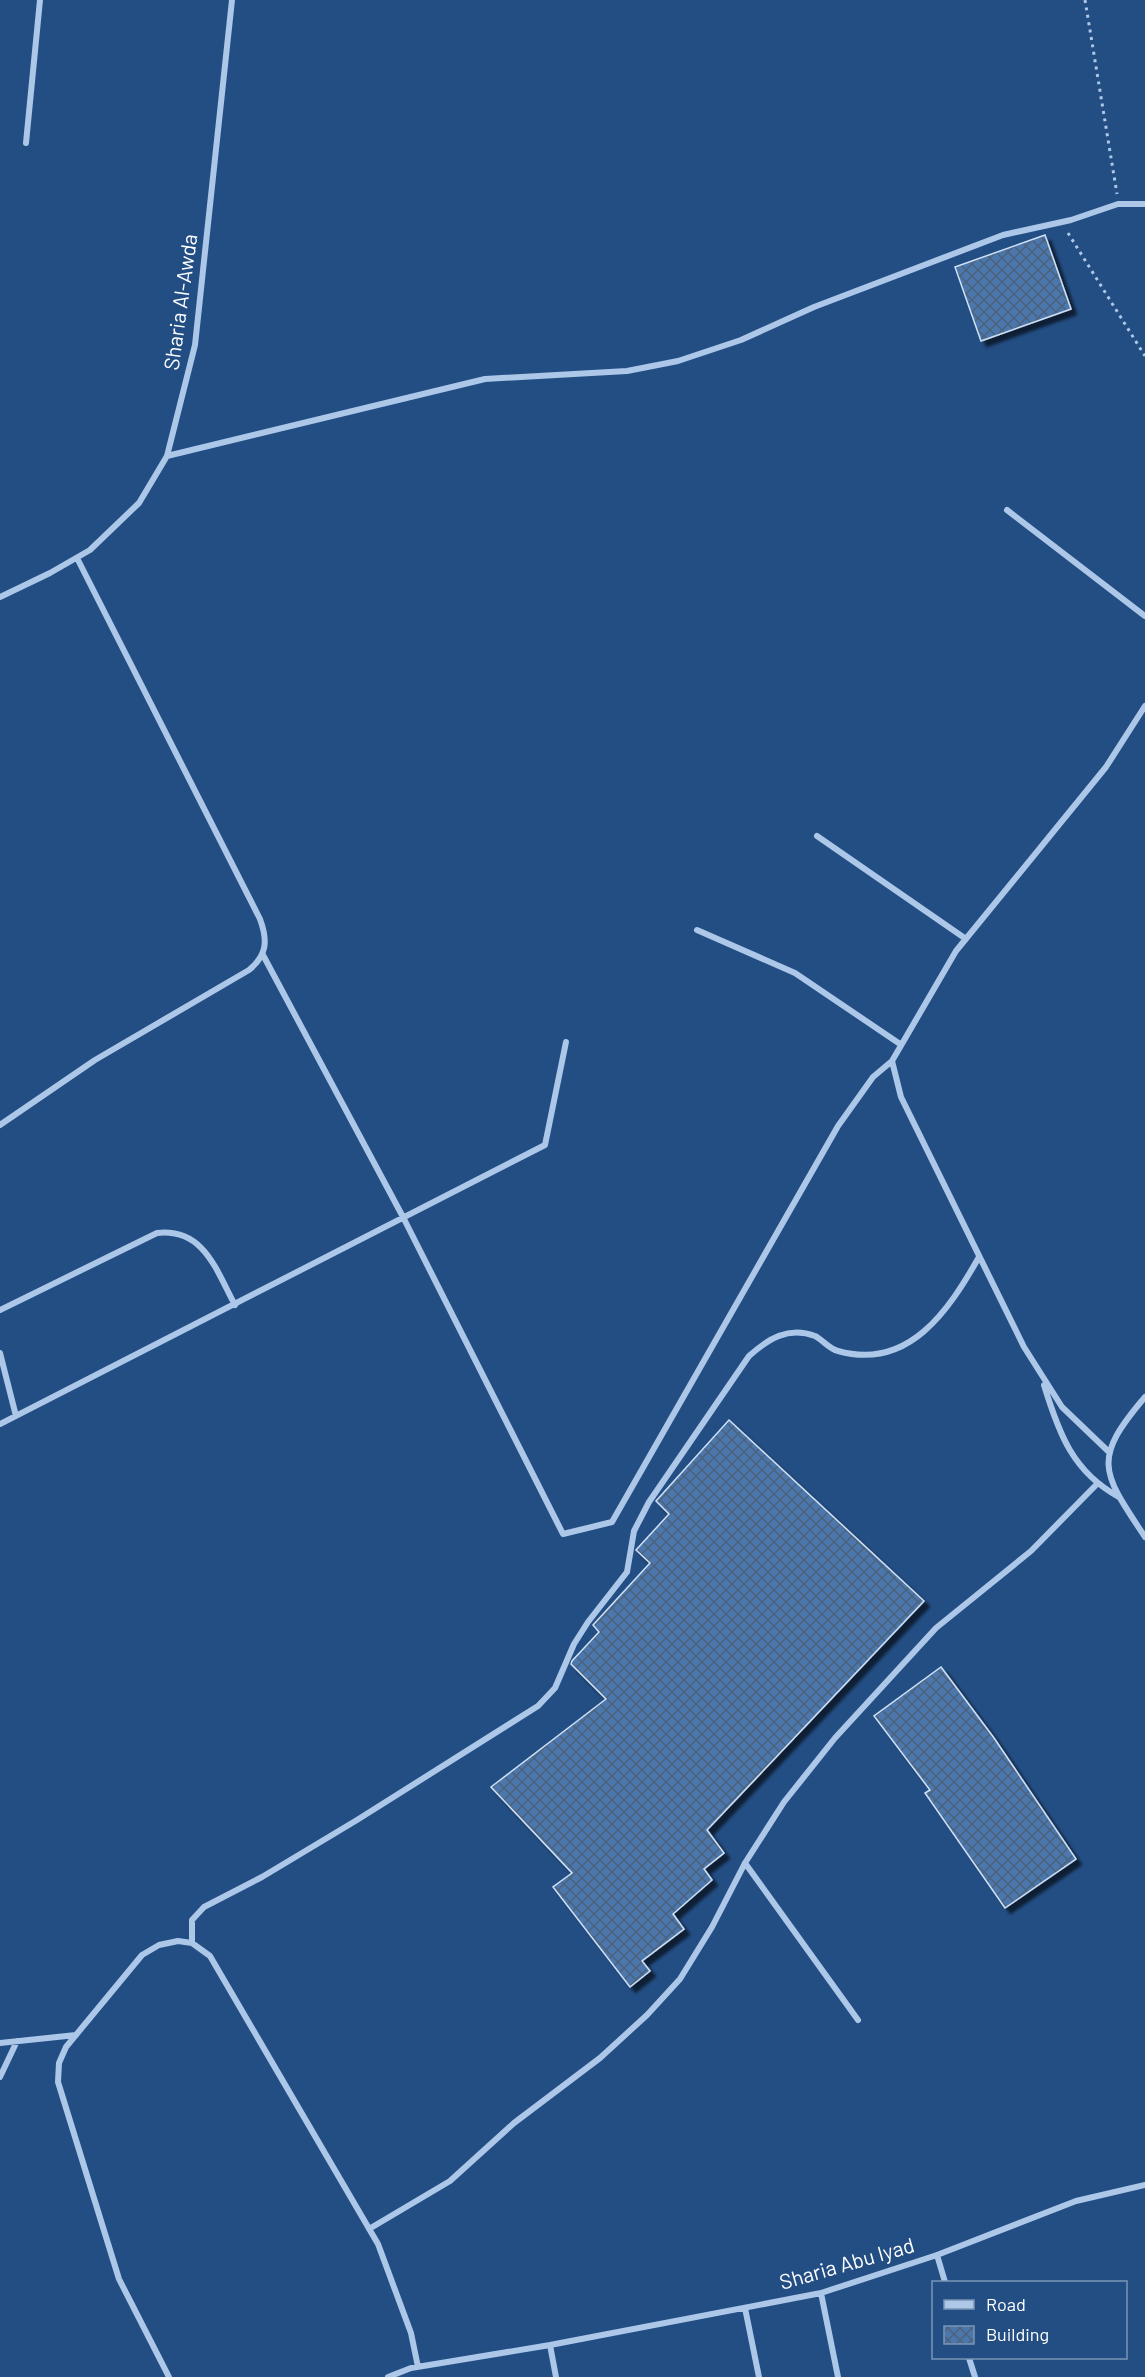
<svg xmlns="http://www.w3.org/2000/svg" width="1145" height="2377" font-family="Barlow,sans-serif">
<defs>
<pattern id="building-cross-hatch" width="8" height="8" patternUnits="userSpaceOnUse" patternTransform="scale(1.5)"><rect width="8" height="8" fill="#4b77ac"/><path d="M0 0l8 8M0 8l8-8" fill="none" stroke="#4c627c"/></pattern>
<filter id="shadow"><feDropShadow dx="5.5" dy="5.5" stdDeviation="1.5" flood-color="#0009"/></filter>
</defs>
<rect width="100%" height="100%" fill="#234e84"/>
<!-- building -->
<path fill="url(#building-cross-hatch)" stroke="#d0e1f6" stroke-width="1.5" filter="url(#shadow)" d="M 1045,235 L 1071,309 L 981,341 L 955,267 Z
M 729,1420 L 924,1601 L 707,1830 L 724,1853 L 704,1869 L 712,1880 L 673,1914 L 684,1929 L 642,1961 L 650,1971 L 630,1987 L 553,1887 L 572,1873 L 491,1787 L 606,1699 L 571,1664 L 572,1661 L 599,1632 L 593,1625 L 650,1563 L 636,1550 L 669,1514 L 656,1501 Z
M 941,1667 L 994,1738 L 1076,1859 L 1005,1908 L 925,1793 L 930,1790 L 874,1716 Z"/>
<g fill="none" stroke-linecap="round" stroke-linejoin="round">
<!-- path -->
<path stroke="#acc7e8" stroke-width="3" stroke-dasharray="3 4.5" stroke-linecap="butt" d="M 1085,0 L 1117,194
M 1068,233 L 1145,356"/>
<!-- minor -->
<path stroke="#acc7e8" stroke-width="6" d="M 26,143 L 40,0
M 167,456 L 485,379 L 627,371 L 678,361 L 741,340 L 814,307 L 1003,235 L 1071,220 L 1118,204 L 1145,204
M 1007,510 L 1145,616
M 0,597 L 50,573 L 90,550 L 139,503 L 167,456 L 195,345 L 232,0
M 817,836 L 966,939
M 697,930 L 795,973 L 900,1044
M 263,955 L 403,1217 L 563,1534 L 612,1522 L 838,1126 L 873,1077 L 892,1061
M 0,1125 L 95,1060 L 249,970 C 267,955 268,941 260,919 L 77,558
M 0,1310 L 157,1233 C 204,1228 216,1270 235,1305
M 0,1353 L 16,1416
M 1044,1385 C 1059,1434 1073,1472 1119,1497
M 1145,1397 C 1091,1460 1102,1472 1145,1537
M 0,1424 L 545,1145 L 566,1042
M 1109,1452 L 1062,1407 L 1024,1347 L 901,1097 L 892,1061 L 956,951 L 1106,767 L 1145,706
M 745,1863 L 858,2020
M 192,1943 L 192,1920 L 204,1907 L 262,1877 L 357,1820 L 538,1706 L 555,1688 L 574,1644 L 588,1622 L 627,1572 L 634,1531 L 649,1502 L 749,1356 C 768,1339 788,1326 815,1336 C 823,1340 829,1349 838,1351 C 909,1371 949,1310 979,1257
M 0,2043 L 76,2035
M 0,2077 L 17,2041
M 369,2229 L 450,2181 L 514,2123 L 600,2058 L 647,2015 L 680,1979 L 712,1927 L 745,1863 L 784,1802 L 835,1738 L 936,1628 L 1031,1551 L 1096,1485
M 937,2255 L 945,2282
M 821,2293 L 838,2377
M 745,2308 L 759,2377
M 550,2345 L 821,2293 L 937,2255 L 1076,2201 L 1145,2185
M 969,2358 L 975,2377
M 169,2377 L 119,2279 L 58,2082 L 59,2063 L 66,2047 L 142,1955 L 159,1945 L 178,1941 L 192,1943 L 210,1956 L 378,2244 L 411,2333 L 418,2367
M 388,2377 L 411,2368 L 550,2345 L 556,2377"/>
</g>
<g text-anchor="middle" stroke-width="4.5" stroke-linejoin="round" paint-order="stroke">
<!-- street labels -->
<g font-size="21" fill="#fff" stroke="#234e84">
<text transform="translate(181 302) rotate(-82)" y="7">Sharia Al-Awda</text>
<text transform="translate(847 2264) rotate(-16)" y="7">Sharia Abu Iyad</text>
</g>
</g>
<!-- legend -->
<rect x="932" y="2281" width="195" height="78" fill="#234e84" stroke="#7b95b5" stroke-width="1.5"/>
<rect x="944" y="2300" width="30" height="9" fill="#acc7e8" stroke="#7b95b5" stroke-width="1.5"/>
<text x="986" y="2311" font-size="18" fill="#ffffff">Road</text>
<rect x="944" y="2326" width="30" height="18" fill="url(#building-cross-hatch)" stroke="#7b95b5" stroke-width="1.5"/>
<text x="986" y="2341" font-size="18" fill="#ffffff">Building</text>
</svg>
